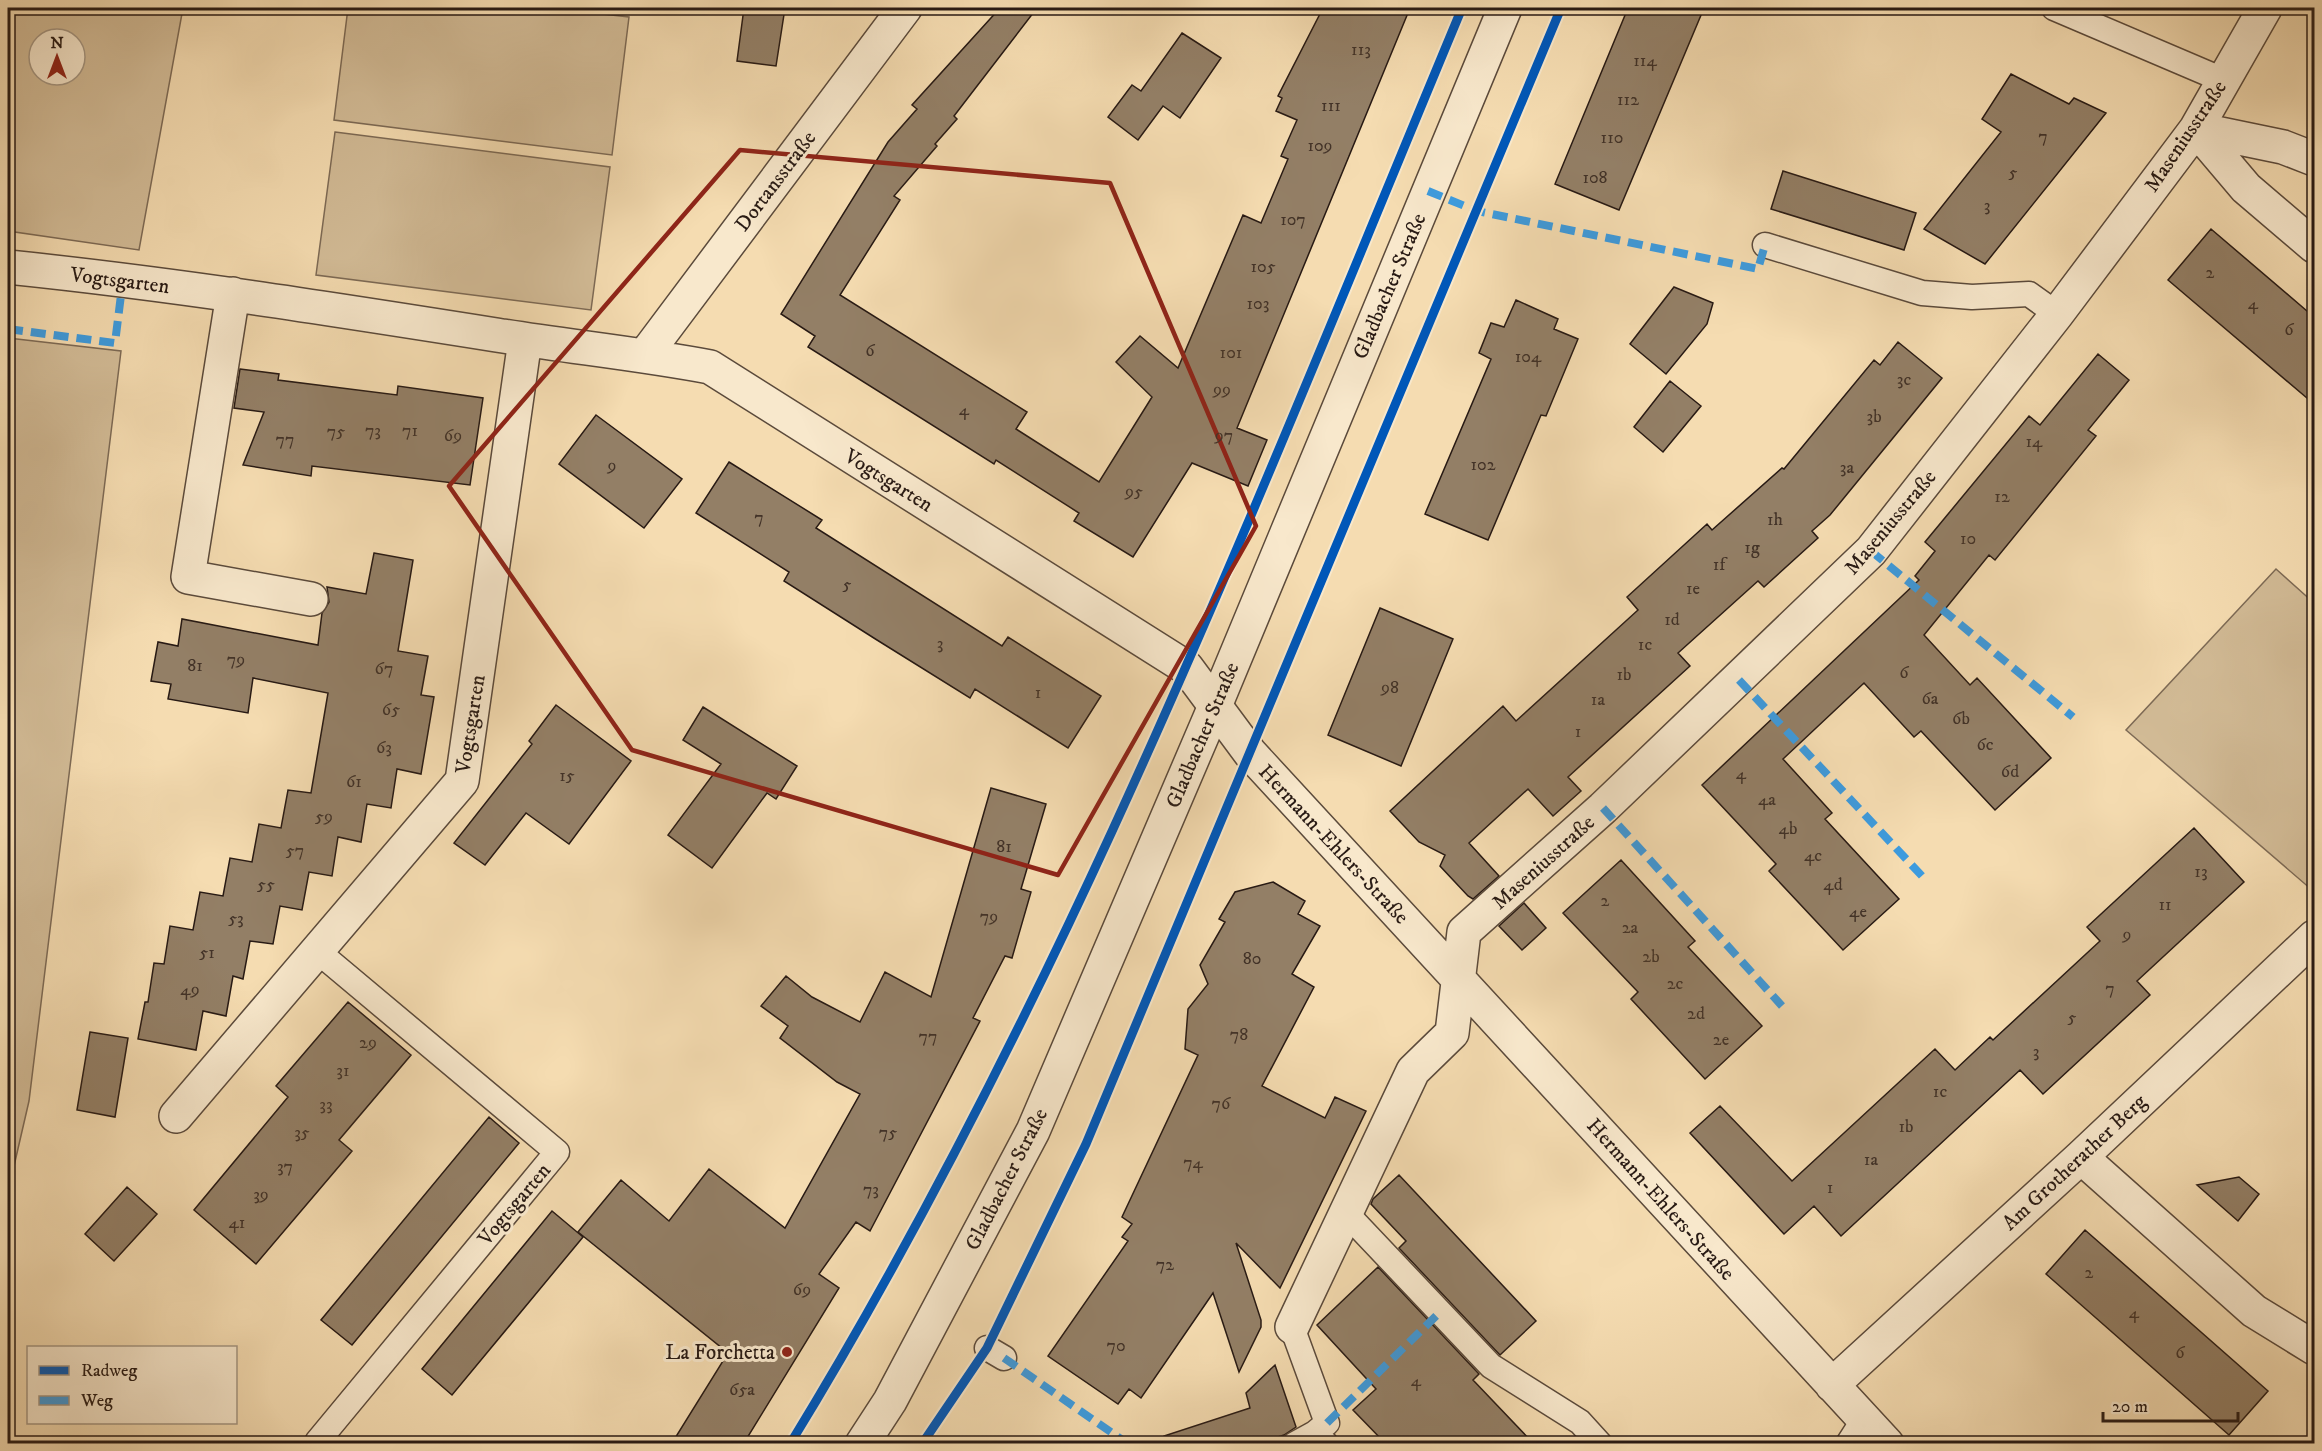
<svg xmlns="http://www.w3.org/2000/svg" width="2322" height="1451" font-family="'IM FELL DW Pica',serif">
<rect width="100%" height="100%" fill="#f5dcb1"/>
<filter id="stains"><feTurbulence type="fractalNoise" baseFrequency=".00333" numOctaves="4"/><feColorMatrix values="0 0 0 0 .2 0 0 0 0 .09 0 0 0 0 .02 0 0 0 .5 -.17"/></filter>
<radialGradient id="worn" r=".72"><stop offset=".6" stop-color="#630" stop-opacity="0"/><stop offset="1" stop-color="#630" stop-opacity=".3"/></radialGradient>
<!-- green -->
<path fill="#d2bb96" stroke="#7d6a55" stroke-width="1.5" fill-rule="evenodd" d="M 8,8 L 183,8 L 139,250 L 8,231 ZM 39,39 L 75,39 L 75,75 L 39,75 Z
M 348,8 L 549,8 L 629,17 L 612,155 L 334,120 Z
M 335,132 L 610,167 L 591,310 L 316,275 Z
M 8,338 L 121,351 L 29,1101 L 8,1192 Z
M 2276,569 L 2314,603 L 2314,887 L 2312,890 L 2126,730 Z"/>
<!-- building -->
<path fill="#937f66" stroke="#281a14" stroke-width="1.5" d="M 744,8 L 785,8 L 776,66 L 737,61 Z
M 1000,8 L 1037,8 L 954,116 L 957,119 L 935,144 L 937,146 L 894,196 L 900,200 L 840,295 L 1027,412 L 1016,429 L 1099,482 L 1152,397 L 1116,362 L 1140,336 L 1178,368 L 1243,215 L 1261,223 L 1288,159 L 1281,156 L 1297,120 L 1276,111 L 1282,98 L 1278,96 L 1323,8 L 1410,8 L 1237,428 L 1267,440 L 1248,486 L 1192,463 L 1133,557 L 1074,521 L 1079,513 L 996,460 L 994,464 L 808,347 L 815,336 L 781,314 L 888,142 L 917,109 L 912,105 Z
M 1628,8 L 1704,8 L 1619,210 L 1555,184 Z
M 1182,33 L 1221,58 L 1180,118 L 1163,106 L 1138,140 L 1108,117 L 1132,85 L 1141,91 Z
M 2011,74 L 2069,104 L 2074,98 L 2106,113 L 1985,264 L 1924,229 L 2001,132 L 1982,119 Z
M 1783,171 L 1916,213 L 1904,250 L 1771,209 Z
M 2211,229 L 2314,317 L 2314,404 L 2168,280 Z
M 1674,287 L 1713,303 L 1707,324 L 1666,374 L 1630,344 Z
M 1516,300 L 1558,319 L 1554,329 L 1578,339 L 1546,416 L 1541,415 L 1488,540 L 1425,514 L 1491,359 L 1479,353 L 1491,323 L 1504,327 Z
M 1898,342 L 1942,378 L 1830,515 L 1812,531 L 1818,538 L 1764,587 L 1758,581 L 1678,653 L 1690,666 L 1568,777 L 1581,791 L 1553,816 L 1528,789 L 1469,843 L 1499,876 L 1473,899 L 1468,896 L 1440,866 L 1445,855 L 1419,842 L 1390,811 L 1503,706 L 1516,721 L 1638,610 L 1627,597 L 1707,524 L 1712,530 L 1782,468 L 1784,469 L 1874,360 L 1880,365 Z
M 2098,354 L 2129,380 L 2088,430 L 2096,436 L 1995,560 L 1989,555 L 1924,635 L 1970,685 L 1977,678 L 2051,758 L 1995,810 L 1921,731 L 1914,737 L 1864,683 L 1783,759 L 1832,813 L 1825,819 L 1899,899 L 1843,950 L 1769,871 L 1776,864 L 1702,785 L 1919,580 L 1915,576 L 1935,551 L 1925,542 L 2029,416 L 2040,425 Z
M 240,369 L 279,374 L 278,380 L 397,395 L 398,386 L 483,398 L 470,485 L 312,466 L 311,476 L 243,465 L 264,412 L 234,408 Z
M 1670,381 L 1701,406 L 1663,452 L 1634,427 Z
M 596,415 L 682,479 L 644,528 L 559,464 Z
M 729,462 L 822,520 L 816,528 L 1002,646 L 1008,637 L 1101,696 L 1068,748 L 975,689 L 970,698 L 877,640 L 784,581 L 789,572 L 696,513 Z
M 374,553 L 413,560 L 398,651 L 428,656 L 421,695 L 434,697 L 421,774 L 397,769 L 391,808 L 367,804 L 361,842 L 338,837 L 332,876 L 309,872 L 302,910 L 280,906 L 273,944 L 250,941 L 243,979 L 233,976 L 226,1016 L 203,1011 L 196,1050 L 138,1039 L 145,1002 L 148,1002 L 154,963 L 164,964 L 170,926 L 193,930 L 200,892 L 223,896 L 230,858 L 252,862 L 259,824 L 281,828 L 288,790 L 311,793 L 328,693 L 253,678 L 248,713 L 168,699 L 171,684 L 151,681 L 158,642 L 178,646 L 182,619 L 318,645 L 322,613 L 329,602 L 327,587 L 366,594 Z
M 1380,608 L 1453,639 L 1401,766 L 1328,735 Z
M 556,705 L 631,761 L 569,844 L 526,813 L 485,865 L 454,843 L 532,744 L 529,741 Z
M 703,707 L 797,766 L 776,799 L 767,793 L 712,868 L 668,835 L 721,764 L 683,740 Z
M 991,788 L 1046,804 L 1021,889 L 1031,892 L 1012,958 L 1005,956 L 973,1018 L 980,1021 L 870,1231 L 856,1222 L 819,1274 L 839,1288 L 744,1443 L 672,1443 L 728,1353 L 578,1232 L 621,1180 L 669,1221 L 709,1169 L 785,1228 L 860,1094 L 837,1082 L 780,1038 L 788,1026 L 761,1006 L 786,976 L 812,997 L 860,1022 L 885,972 L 931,997 Z
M 2194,828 L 2244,882 L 2137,981 L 2150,995 L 2043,1094 L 2020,1070 L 1841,1236 L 1814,1206 L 1784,1234 L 1690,1133 L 1720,1106 L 1792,1181 L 1935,1049 L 1955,1070 L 1990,1037 L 1993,1040 L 2100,941 L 2087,927 Z
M 1621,860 L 1695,941 L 1688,947 L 1762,1026 L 1705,1079 L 1631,999 L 1638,992 L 1563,913 Z
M 1273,882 L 1305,901 L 1298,914 L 1320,926 L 1292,974 L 1314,987 L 1262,1086 L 1325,1118 L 1335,1097 L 1366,1111 L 1280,1288 L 1236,1243 L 1261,1320 L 1261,1327 L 1239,1372 L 1213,1293 L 1141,1398 L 1129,1389 L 1118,1404 L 1048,1356 L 1128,1241 L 1122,1237 L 1132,1224 L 1122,1217 L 1198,1055 L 1185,1049 L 1188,1009 L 1208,984 L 1200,965 L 1225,922 L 1219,919 L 1235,892 Z
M 1524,903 L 1546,928 L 1522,950 L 1499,926 Z
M 348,1002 L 411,1055 L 339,1140 L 352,1151 L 256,1264 L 194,1210 L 288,1097 L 276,1086 Z
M 90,1032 L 128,1038 L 115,1117 L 77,1110 Z
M 489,1117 L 519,1143 L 352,1345 L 321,1320 Z
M 1399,1175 L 1536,1321 L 1500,1355 L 1399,1248 L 1406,1241 L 1371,1204 L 1373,1199 Z
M 2239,1177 L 2259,1194 L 2238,1221 L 2197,1185 Z
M 127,1187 L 157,1214 L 114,1261 L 85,1234 Z
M 552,1211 L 583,1237 L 452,1395 L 422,1369 Z
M 2085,1230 L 2268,1391 L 2229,1435 L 2046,1274 Z
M 1378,1267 L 1479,1374 L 1473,1380 L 1533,1443 L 1385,1443 L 1353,1410 L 1376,1389 L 1317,1325 Z
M 1275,1365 L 1296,1427 L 1284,1435 L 1259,1443 L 1165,1443 L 1164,1436 L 1250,1408 L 1246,1393 Z"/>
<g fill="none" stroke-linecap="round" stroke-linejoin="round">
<!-- service casing -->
<g stroke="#5b4a3b" stroke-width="27">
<path id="service" d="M 2054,8 L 2223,80
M 1765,245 L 1922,293 L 1972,297 L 2029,294 L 2057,314
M 316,950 L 557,1152 L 317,1442
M 1346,1213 L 1491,1366 L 1580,1422 L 1600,1444
M 1292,1327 L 1327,1423 L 1315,1433 L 1326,1444
M 987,1348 L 1004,1358
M 1295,1444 L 1315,1433
M 1848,1444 L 1864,1419"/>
</g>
<!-- minor casing -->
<g stroke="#5b4a3b" stroke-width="36">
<path id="minor" d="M 2196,129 L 2246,188 L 2314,246
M 2196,129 L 2283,147 L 2314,159
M 8,267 C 174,284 338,310 503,336 C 572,347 641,354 710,367 L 1187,668 L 1250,753 L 1887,1444
M 233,294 L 188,577 L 311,599
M 645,355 L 905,8
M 176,1116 L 462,781 L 525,340
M 2081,1157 L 2254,1311 L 2314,1348
M 1292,1327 L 1413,1071 L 1452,1033 L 1464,932 L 1603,808 L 1871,551 L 2057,314 L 2196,129 L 2265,8
M 1832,1385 L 2081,1157 L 2314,937"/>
</g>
<!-- tertiary casing -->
<g stroke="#5b4a3b" stroke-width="36">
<path id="tertiary" d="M 862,1444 L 890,1401 L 1033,1131 L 1215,706 L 1505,8"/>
</g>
<!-- service -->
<use href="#service" stroke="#f8e8cc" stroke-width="24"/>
<!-- minor -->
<use href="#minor" stroke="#f8e8cc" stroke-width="33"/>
<!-- tertiary -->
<use href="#tertiary" stroke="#f8e8cc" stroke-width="33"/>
<!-- quiet -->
<path stroke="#3d9bde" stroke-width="8" stroke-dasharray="15 8" stroke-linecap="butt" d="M 1428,191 L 1477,211 L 1758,269 L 1765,245
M 8,329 L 115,343 L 123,279
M 1871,551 L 2073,717
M 1739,680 L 1922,876
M 1603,808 L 1782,1006
M 1004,1358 L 1128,1444
M 1327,1423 L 1440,1312"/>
<!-- cycleway casing -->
<g stroke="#f8e8cc" stroke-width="13">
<path id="cycleway" d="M 790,1444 C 1067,992 1259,495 1462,8
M 922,1444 L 987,1348 L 1086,1144 L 1561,8"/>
</g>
<!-- cycleway -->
<use href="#cycleway" stroke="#0057b8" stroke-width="9"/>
</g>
<!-- marked area -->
<path fill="none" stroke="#8f2418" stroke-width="4.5" stroke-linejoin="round" d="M 740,150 L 1110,183 L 1256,526 L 1058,875 L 632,750 L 449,486 Z"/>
<!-- markers -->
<circle fill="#8f2418" stroke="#f8e8cc" stroke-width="2" cx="787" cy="1352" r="6"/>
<g text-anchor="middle" stroke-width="6" stroke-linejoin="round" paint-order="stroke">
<!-- number labels -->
<g font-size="18" fill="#433328">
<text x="1361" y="55">113</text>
<text x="1645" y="66">114</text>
<text x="1628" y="105">112</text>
<text x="1331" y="111">111</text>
<text x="2043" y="142">7</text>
<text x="1612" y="143">110</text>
<text x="1320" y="151">109</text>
<text x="2013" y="178">5</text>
<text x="1595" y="183">108</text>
<text x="1987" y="211">3</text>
<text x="1293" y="225">107</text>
<text x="1263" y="272">105</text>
<text x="2210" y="278">2</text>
<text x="1258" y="309">103</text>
<text x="2253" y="309">4</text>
<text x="2289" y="335">6</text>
<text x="870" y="356">6</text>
<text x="1231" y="358">101</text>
<text x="1528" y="362">104</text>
<text x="1904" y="385">3c</text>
<text x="1222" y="395">99</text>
<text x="964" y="415">4</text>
<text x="1874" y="422">3b</text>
<text x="373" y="436">73</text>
<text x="410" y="436">71</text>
<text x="336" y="437">75</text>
<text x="453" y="441">69</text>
<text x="1224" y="441">97</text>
<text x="285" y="445">77</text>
<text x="2034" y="447">14</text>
<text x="1483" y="470">102</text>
<text x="612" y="471">9</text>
<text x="1847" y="473">3a</text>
<text x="1134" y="497">95</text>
<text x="2002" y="502">12</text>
<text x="759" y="523">7</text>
<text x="1775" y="525">1h</text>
<text x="1968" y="544">10</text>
<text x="1752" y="553">1g</text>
<text x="1719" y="570">1f</text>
<text x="847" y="590">5</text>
<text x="1693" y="594">1e</text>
<text x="1672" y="625">1d</text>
<text x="940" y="649">3</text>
<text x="1645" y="650">1c</text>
<text x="236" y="665">79</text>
<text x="195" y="671">81</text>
<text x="384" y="674">67</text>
<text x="1904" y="678">6</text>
<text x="1624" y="680">1b</text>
<text x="1390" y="693">98</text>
<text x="1038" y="698">1</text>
<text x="1930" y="704">6a</text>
<text x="1598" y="705">1a</text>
<text x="391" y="715">65</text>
<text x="1961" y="724">6b</text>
<text x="1578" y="737">1</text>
<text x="1985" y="750">6c</text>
<text x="384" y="753">63</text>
<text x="2010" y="777">6d</text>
<text x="1741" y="779">4</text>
<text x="567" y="781">15</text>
<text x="354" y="787">61</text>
<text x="1767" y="805">4a</text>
<text x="324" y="822">59</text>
<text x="1788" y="834">4b</text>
<text x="1004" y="852">81</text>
<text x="295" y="856">57</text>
<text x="1813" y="861">4c</text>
<text x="2201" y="877">13</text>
<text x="266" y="890">55</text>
<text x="1833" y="890">4d</text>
<text x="1605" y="906">2</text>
<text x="2165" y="910">11</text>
<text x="1858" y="917">4e</text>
<text x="989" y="922">79</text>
<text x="236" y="924">53</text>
<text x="1630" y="933">2a</text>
<text x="2127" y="940">9</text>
<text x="207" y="958">51</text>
<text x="1651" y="962">2b</text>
<text x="1252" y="964">80</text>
<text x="1675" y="989">2c</text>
<text x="2110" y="994">7</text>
<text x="190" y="995">49</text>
<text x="1696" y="1019">2d</text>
<text x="2072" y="1023">5</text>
<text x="1239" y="1040">78</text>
<text x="928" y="1042">77</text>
<text x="1721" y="1045">2e</text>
<text x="368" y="1048">29</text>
<text x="2036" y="1057">3</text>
<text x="343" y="1076">31</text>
<text x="1940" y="1097">1c</text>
<text x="1221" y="1109">76</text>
<text x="326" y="1110">33</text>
<text x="1906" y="1132">1b</text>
<text x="302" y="1138">35</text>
<text x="888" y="1138">75</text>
<text x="1871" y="1165">1a</text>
<text x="1193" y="1168">74</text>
<text x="285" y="1172">37</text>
<text x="1830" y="1193">1</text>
<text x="871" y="1195">73</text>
<text x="261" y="1200">39</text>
<text x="237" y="1228">41</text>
<text x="1165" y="1270">72</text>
<text x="2089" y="1278">2</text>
<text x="802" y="1295">69</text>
<text x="2134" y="1318">4</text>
<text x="1116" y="1351">70</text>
<text x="2180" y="1358">6</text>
<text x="1416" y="1386">4</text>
<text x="742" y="1395">65a</text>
</g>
<!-- street labels -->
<g font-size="21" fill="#281a14" stroke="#f8e8cc">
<text transform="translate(2185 136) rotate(-56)" y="7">Maseniusstraße</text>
<text transform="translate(775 181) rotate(-53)" y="7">Dortansstraße</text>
<text transform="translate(120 280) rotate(7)" y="7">Vogtsgarten</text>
<text transform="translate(1389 286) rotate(-67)" y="7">Gladbacher Straße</text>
<text transform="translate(889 480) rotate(32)" y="7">Vogtsgarten</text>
<text transform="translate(1890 522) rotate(-50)" y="7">Maseniusstraße</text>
<text transform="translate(470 724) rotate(-81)" y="7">Vogtsgarten</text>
<text transform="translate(1202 735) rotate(-67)" y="7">Gladbacher Straße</text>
<text transform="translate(1334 844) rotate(47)" y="7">Hermann-Ehlers-Straße</text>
<text transform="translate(1543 862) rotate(-42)" y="7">Maseniusstraße</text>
<text transform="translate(2074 1162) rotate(-43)" y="7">Am Grotherather Berg</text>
<text transform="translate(1006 1179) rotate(-63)" y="7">Gladbacher Straße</text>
<text transform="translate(1661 1199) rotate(48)" y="7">Hermann-Ehlers-Straße</text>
<text transform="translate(514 1204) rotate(-50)" y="7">Vogtsgarten</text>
</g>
<!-- poi labels -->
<g font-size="21" fill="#281a14" stroke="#f8e8cc" text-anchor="end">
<text x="775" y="1359">La Forchetta</text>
</g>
</g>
<!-- margin -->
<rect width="2322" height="1451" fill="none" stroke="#f5dcb1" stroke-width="30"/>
<rect x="9" y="9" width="2304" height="1433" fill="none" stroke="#281a14" stroke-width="3"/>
<rect x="15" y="15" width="2292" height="1421" fill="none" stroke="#281a14" stroke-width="1.5"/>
<!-- legend -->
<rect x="27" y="1346" width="210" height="78" fill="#f8e8cc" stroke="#a59682" stroke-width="1.5"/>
<rect x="39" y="1366" width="30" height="9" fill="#0057b8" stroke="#a59682" stroke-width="1.5"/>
<text x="81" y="1376" font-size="18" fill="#281a14">Radweg</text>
<rect x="39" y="1396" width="30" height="9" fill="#3d9bde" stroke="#a59682" stroke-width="1.5"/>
<text x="81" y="1406" font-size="18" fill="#281a14">Weg</text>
<!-- north arrow -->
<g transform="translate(57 57)"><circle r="28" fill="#f8e8cc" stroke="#a59682" stroke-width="1.5"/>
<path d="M0-4.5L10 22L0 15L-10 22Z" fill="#8f2418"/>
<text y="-9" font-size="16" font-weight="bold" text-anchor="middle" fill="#281a14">N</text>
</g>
<!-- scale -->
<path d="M2103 1412v9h135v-9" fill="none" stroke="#281a14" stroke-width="3"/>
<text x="2112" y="1412" font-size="18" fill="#281a14" stroke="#f8e8cc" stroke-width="4.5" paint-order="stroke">20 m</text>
<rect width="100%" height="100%" filter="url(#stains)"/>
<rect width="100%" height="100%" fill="url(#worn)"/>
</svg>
